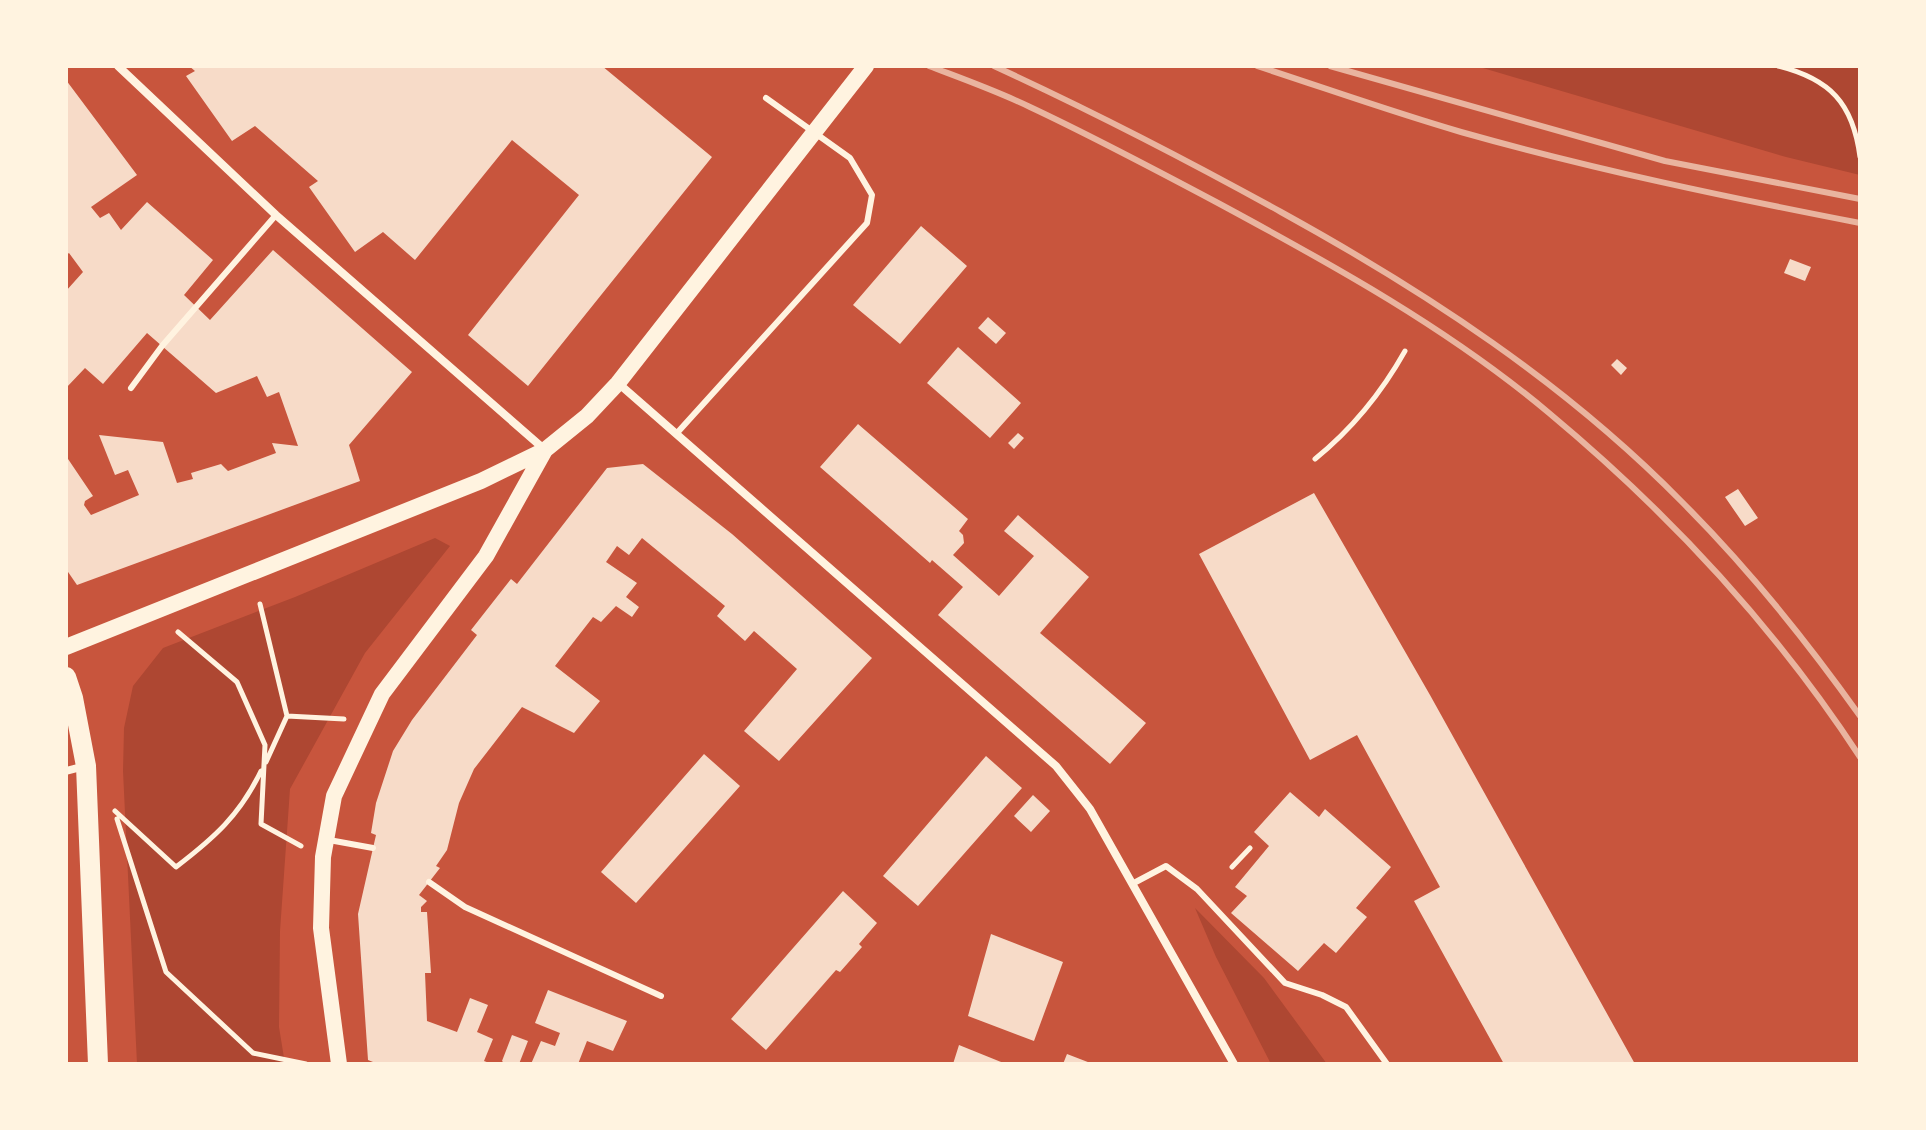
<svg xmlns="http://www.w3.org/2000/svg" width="1926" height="1130" font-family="'Fira Sans',sans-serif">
<rect width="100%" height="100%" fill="#c8553d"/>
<!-- green -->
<path fill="#ae4732" d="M 1476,66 L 1860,66 L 1860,175 L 1786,157 Z
M 435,538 L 450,546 L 365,653 L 290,789 L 280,931 L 279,1027 L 285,1064 L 137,1064 L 123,771 L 124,728 L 133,686 L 163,648 L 295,597 Z
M 1195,908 L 1264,978 L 1327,1064 L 1271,1064 L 1216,957 Z"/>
<!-- building -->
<path fill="#f7dbc8" d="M 189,66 L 602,66 L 712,157 L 528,386 L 468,335 L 579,195 L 512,140 L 415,260 L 383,232 L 355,252 L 309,187 L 318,181 L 255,126 L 232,141 L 186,76 L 195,71 Z
M 66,80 L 137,175 L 91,207 L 100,218 L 109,213 L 121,230 L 147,202 L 213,260 L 184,295 L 210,320 L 273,250 L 412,372 L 349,445 L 360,481 L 77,585 L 66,569 L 66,456 L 93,496 L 85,501 L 84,505 L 91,515 L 139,495 L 128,470 L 115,475 L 99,435 L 163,442 L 177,483 L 193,479 L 191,473 L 221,464 L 228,471 L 276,453 L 272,443 L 298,446 L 279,392 L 267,397 L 257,376 L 216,393 L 147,333 L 103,384 L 85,368 L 66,388 L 66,291 L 83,272 L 69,253 L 66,255 Z
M 921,226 L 967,266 L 900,344 L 853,305 Z
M 1790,259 L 1811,267 L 1805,281 L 1784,273 Z
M 988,317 L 1006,333 L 996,344 L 978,328 Z
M 958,347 L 1021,403 L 990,438 L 927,383 Z
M 1617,359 L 1627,368 L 1621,375 L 1611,365 Z
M 858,424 L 968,519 L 959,531 L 963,535 L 964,543 L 953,555 L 999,596 L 1034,556 L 1004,531 L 1018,515 L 1089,577 L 1040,633 L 1146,723 L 1110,764 L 938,615 L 963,587 L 932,560 L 930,563 L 820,467 Z
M 1018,433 L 1024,438 L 1014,449 L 1008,443 Z
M 643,464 L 732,534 L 872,658 L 779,761 L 744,731 L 797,669 L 754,631 L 745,641 L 717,616 L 725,606 L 642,538 L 629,555 L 617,546 L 606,562 L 637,583 L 626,597 L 639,607 L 632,617 L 616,606 L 601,622 L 593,617 L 555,666 L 600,701 L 574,733 L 522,707 L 474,769 L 459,803 L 447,850 L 436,866 L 440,868 L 419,895 L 427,901 L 421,907 L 421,912 L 427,912 L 431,973 L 425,973 L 427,1021 L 457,1032 L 470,998 L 488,1005 L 477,1032 L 493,1039 L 484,1061 L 492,1064 L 378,1064 L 368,1060 L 358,914 L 376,835 L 371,833 L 376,803 L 393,751 L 412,720 L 477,635 L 471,630 L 511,579 L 517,584 L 607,468 Z
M 1738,489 L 1758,518 L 1745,526 L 1725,497 Z
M 1314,493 L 1430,695 L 1635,1064 L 1504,1064 L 1414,901 L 1440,887 L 1357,735 L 1310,760 L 1199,554 Z
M 704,754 L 740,786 L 636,903 L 601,872 Z
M 986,756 L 1022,788 L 918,906 L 883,876 Z
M 1290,792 L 1319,817 L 1325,809 L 1391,867 L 1356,908 L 1367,917 L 1336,953 L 1324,943 L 1298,971 L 1231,913 L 1247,896 L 1235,887 L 1269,846 L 1254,832 Z
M 1033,795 L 1050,811 L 1031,832 L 1014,816 Z
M 843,891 L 877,923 L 859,944 L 862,947 L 840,972 L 836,970 L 766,1050 L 731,1019 Z
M 991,934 L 1063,962 L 1034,1041 L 968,1016 Z
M 548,990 L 627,1021 L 613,1051 L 587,1041 L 578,1064 L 531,1064 L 541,1041 L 555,1046 L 560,1033 L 535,1023 Z
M 512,1035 L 528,1041 L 519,1064 L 505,1064 L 502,1061 Z
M 959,1045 L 1006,1064 L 953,1064 Z
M 1067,1054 L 1093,1064 L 1063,1064 Z"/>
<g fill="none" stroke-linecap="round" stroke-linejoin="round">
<!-- path -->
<path stroke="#fff3e0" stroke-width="5" d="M 1778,66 C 1830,79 1853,103 1860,157
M 1315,459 C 1352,429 1382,392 1405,351
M 260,604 L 287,716 L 344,719
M 178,632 L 237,682 L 265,745 L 261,824 L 301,846
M 266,762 L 287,716
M 115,811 L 176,867 C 214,838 240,815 261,771
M 117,819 L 166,972 L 253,1053 L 306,1064
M 1232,867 L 1250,848"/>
<!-- service -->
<path stroke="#fff3e0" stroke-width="6" d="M 131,388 L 162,346 L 276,215
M 677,433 L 867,223 L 872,195 L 850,158 L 766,98
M 329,840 L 373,848
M 429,882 L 465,907 L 661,996
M 1132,884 L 1166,866 L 1197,889 L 1285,983 L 1322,995 L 1346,1007 L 1387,1064"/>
<!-- minor -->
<path stroke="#fff3e0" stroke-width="8" d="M 118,66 L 276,215 L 544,449
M 618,383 L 1056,766 L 1090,809 L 1234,1064
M 66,771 L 85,766"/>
<!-- secondary -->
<path stroke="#fff3e0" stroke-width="16" d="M 66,647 L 481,481 L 545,450 L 587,416 L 618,383 L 866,66
M 339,1064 L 321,928 L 323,857 L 334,796 L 382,694 L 486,556 L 545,450"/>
<!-- primary -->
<path stroke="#fff3e0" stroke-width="20" d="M 66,677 L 73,698 L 86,766 L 98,1064"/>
<!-- rail -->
<path stroke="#e9b49f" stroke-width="6" d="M 929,66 C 963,79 997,91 1030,107 C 1094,137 1156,170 1218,203 C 1333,265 1449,329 1549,413 C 1669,513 1775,627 1860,757
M 994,66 C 1092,111 1187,160 1281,212 C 1426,292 1565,383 1682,502 C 1748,568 1806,640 1860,716
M 1257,66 C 1325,88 1392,112 1461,132 C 1592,169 1726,197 1860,223
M 1330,66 L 1665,161 L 1860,199"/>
</g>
<!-- border -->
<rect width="1926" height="1130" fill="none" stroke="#fff3e0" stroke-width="136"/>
</svg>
